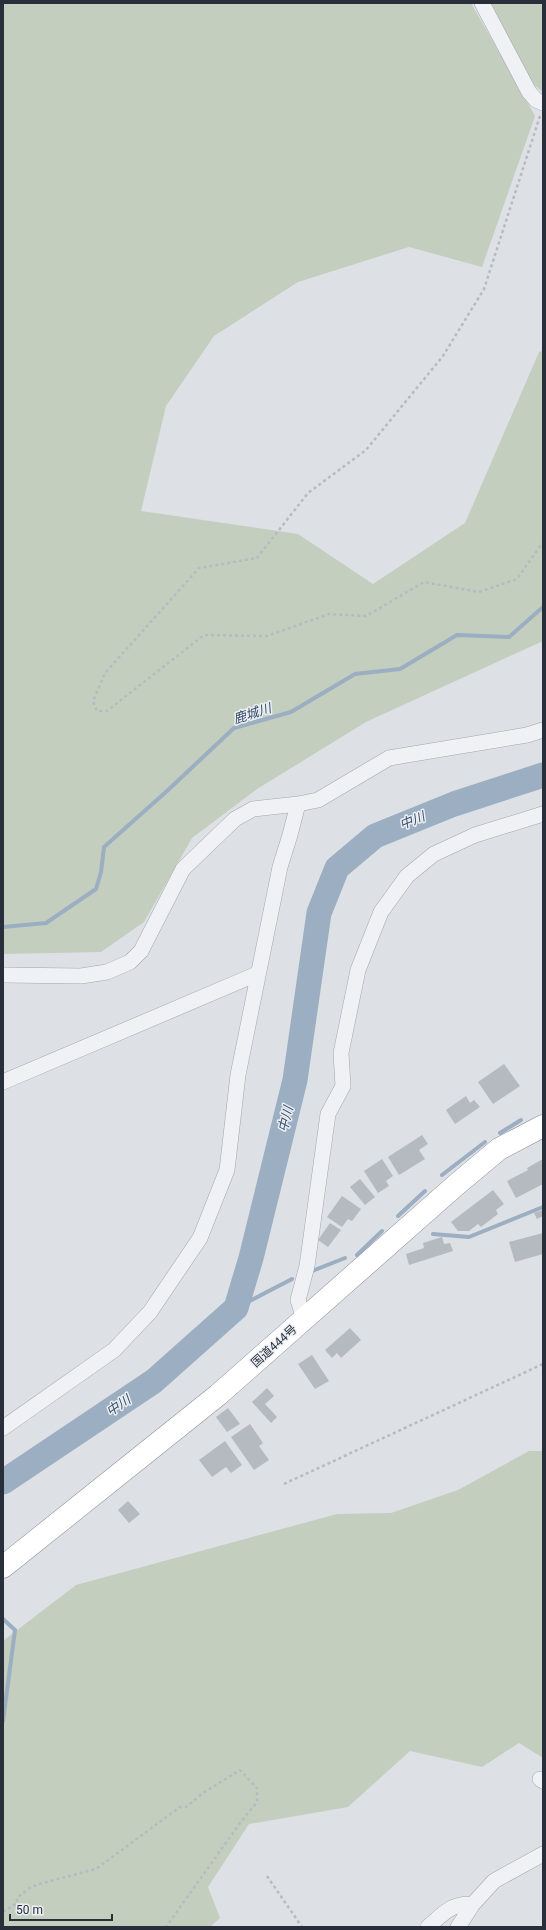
<svg xmlns="http://www.w3.org/2000/svg" width="546" height="1930" font-family="Roboto,'Noto Sans JP',sans-serif">
<rect width="100%" height="100%" fill="#dde0e5"/>
<!-- green -->
<path fill="#c3cebf" d="M 3,3 L 471,3 L 535,116 L 482,267 L 409,247 L 298,282 L 214,336 L 166,406 L 141,511 L 298,534 L 373,584 L 465,523 L 539,352 L 543,351 L 543,641 L 366,722 L 257,789 L 192,838 L 144,922 L 101,952 L 3,954 Z
M 490,3 L 543,3 L 543,92 L 533,84 Z
M 529,1451 L 543,1451 L 543,1758 L 519,1743 L 482,1767 L 410,1751 L 348,1807 L 249,1824 L 208,1887 L 220,1918 L 210,1927 L 3,1927 L 3,1641 L 76,1585 L 337,1514 L 391,1513 L 458,1490 Z"/>
<g fill="none" stroke-linecap="round" stroke-linejoin="round">
<!-- stream -->
<path stroke="#9caec1" stroke-width="4" d="M 3,927 L 46,923 L 96,889 L 101,872 L 104,847 L 167,791 L 234,728 L 291,712 L 355,674 L 400,669 L 457,635 L 509,637 L 543,607
M 500,1133 L 521,1120
M 442,1175 L 485,1142
M 398,1216 L 425,1191
M 433,1234 L 469,1237 L 543,1207
M 357,1255 L 382,1231
M 312,1271 L 345,1258
M 236,1308 L 292,1279
M 3,1619 L 15,1630 L 3,1721"/>
<!-- river -->
<path stroke="#9caec1" stroke-width="25" d="M 3,1482 L 154,1381 L 236,1308 L 251,1258 L 295,1080 L 319,913 L 337,868 L 375,836 L 454,804 L 543,775"/>
</g>
<!-- building -->
<path fill="#b5bac1" d="M 504,1064 L 520,1086 L 493,1104 L 478,1082 Z
M 466,1096 L 470,1103 L 474,1100 L 480,1107 L 455,1124 L 446,1110 Z
M 422,1135 L 428,1144 L 419,1150 L 425,1159 L 399,1175 L 388,1157 Z
M 382,1159 L 393,1176 L 386,1181 L 389,1186 L 378,1193 L 364,1171 Z
M 543,1159 L 543,1184 L 516,1198 L 507,1181 L 528,1170 L 527,1168 Z
M 360,1179 L 375,1197 L 365,1205 L 350,1187 Z
M 493,1190 L 504,1204 L 496,1210 L 498,1214 L 481,1227 L 478,1224 L 469,1231 L 458,1231 L 451,1222 Z
M 342,1196 L 361,1209 L 352,1221 L 348,1219 L 342,1227 L 327,1217 Z
M 543,1210 L 543,1216 L 537,1219 L 534,1213 Z
M 330,1223 L 341,1230 L 328,1247 L 318,1240 Z
M 543,1233 L 543,1254 L 515,1262 L 509,1242 Z
M 442,1237 L 444,1244 L 450,1243 L 453,1251 L 409,1265 L 406,1254 L 424,1248 L 423,1243 Z
M 350,1328 L 361,1340 L 341,1358 L 337,1353 L 332,1358 L 325,1350 Z
M 312,1355 L 329,1381 L 315,1389 L 298,1364 Z
M 267,1388 L 274,1396 L 265,1404 L 277,1417 L 271,1423 L 252,1402 Z
M 228,1408 L 240,1424 L 227,1432 L 216,1417 Z
M 250,1424 L 263,1443 L 259,1446 L 269,1460 L 254,1470 L 231,1437 Z
M 225,1441 L 242,1465 L 231,1473 L 226,1467 L 212,1477 L 199,1460 Z
M 128,1501 L 140,1514 L 129,1523 L 118,1510 Z"/>
<g fill="none" stroke-linecap="round" stroke-linejoin="round">
<!-- minor casing -->
<g stroke="#a3a7ae" stroke-width="16">
<path id="minor" d="M 482,3 L 529,92 L 536,100 L 543,103
M 3,975 L 81,976 L 107,972 L 130,962 L 141,951 L 183,869 L 235,819 L 253,809 L 298,804
M 3,1082 L 257,974
M 304,1319 L 298,1300 L 307,1266 L 328,1114 L 343,1086 L 341,1053 L 358,970 L 381,912 L 407,876 L 434,854 L 475,835 L 543,814
M 3,1428 L 114,1350 L 150,1312 L 200,1238 L 227,1170 L 238,1075 L 280,867 L 290,835 L 298,804 L 318,800 L 389,758 L 527,735 L 543,730
M 540,1779 L 543,1781
M 428,1927 C 443,1914 451,1903 473,1904
M 458,1927 L 473,1904 L 494,1881 L 543,1854"/>
</g>
<!-- highway casing -->
<g stroke="#868e9a" stroke-width="23">
<path id="highway" d="M 3,1567 L 218,1395 L 456,1185 L 499,1149 L 543,1126"/>
</g>
<!-- path -->
<path stroke="#b7bbc0" stroke-width="2.5" stroke-dasharray="3 3" stroke-linecap="butt" d="M 540,116 L 484,289 L 443,356 L 366,450 L 308,493 L 257,558 L 199,568 L 105,673 L 93,701 L 97,711 L 107,711 L 204,635 L 267,636 L 329,614 L 366,616 L 424,582 L 479,592 L 517,579 L 543,542
M 284,1484 L 543,1364
M 267,1876 L 302,1927
M 3,1912 L 17,1903 L 17,1898 L 28,1889 L 39,1884 L 96,1869 L 180,1807 L 186,1807 L 203,1793 L 240,1770 L 257,1788 L 257,1802 L 240,1823 L 166,1927"/>
<!-- minor -->
<use href="#minor" stroke="#eff1f4" stroke-width="15"/>
<!-- highway -->
<use href="#highway" stroke="#fff" stroke-width="22"/>
</g>
<g text-anchor="middle" stroke-width="3" stroke-linejoin="round" paint-order="stroke">
<!-- street labels -->
<g font-size="12" fill="#282f3a" stroke="#eceff3">
<text transform="translate(274 1346) rotate(-42)" y="4">国道444号</text>
</g>
<!-- water labels -->
<g font-size="13" font-style="italic" fill="#374e69" stroke="#eceff3">
<text transform="translate(252 713) rotate(-18)" y="5">鹿城川</text>
<text transform="translate(412 820) rotate(-22)" y="5">中川</text>
<text transform="translate(285 1119) rotate(-76)" y="5">中川</text>
<text transform="translate(118 1405) rotate(-34)" y="5">中川</text>
</g>
</g>
<!-- border -->
<rect width="546" height="1930" fill="none" stroke="#282f3a" stroke-width="8"/>
<!-- scale -->
<path d="M10 1914v6h102v-6" fill="none" stroke="#282f3a" stroke-width="2"/>
<text x="16" y="1914" font-size="12" fill="#282f3a" stroke="#eceff3" stroke-width="3" paint-order="stroke">50 m</text>
</svg>
